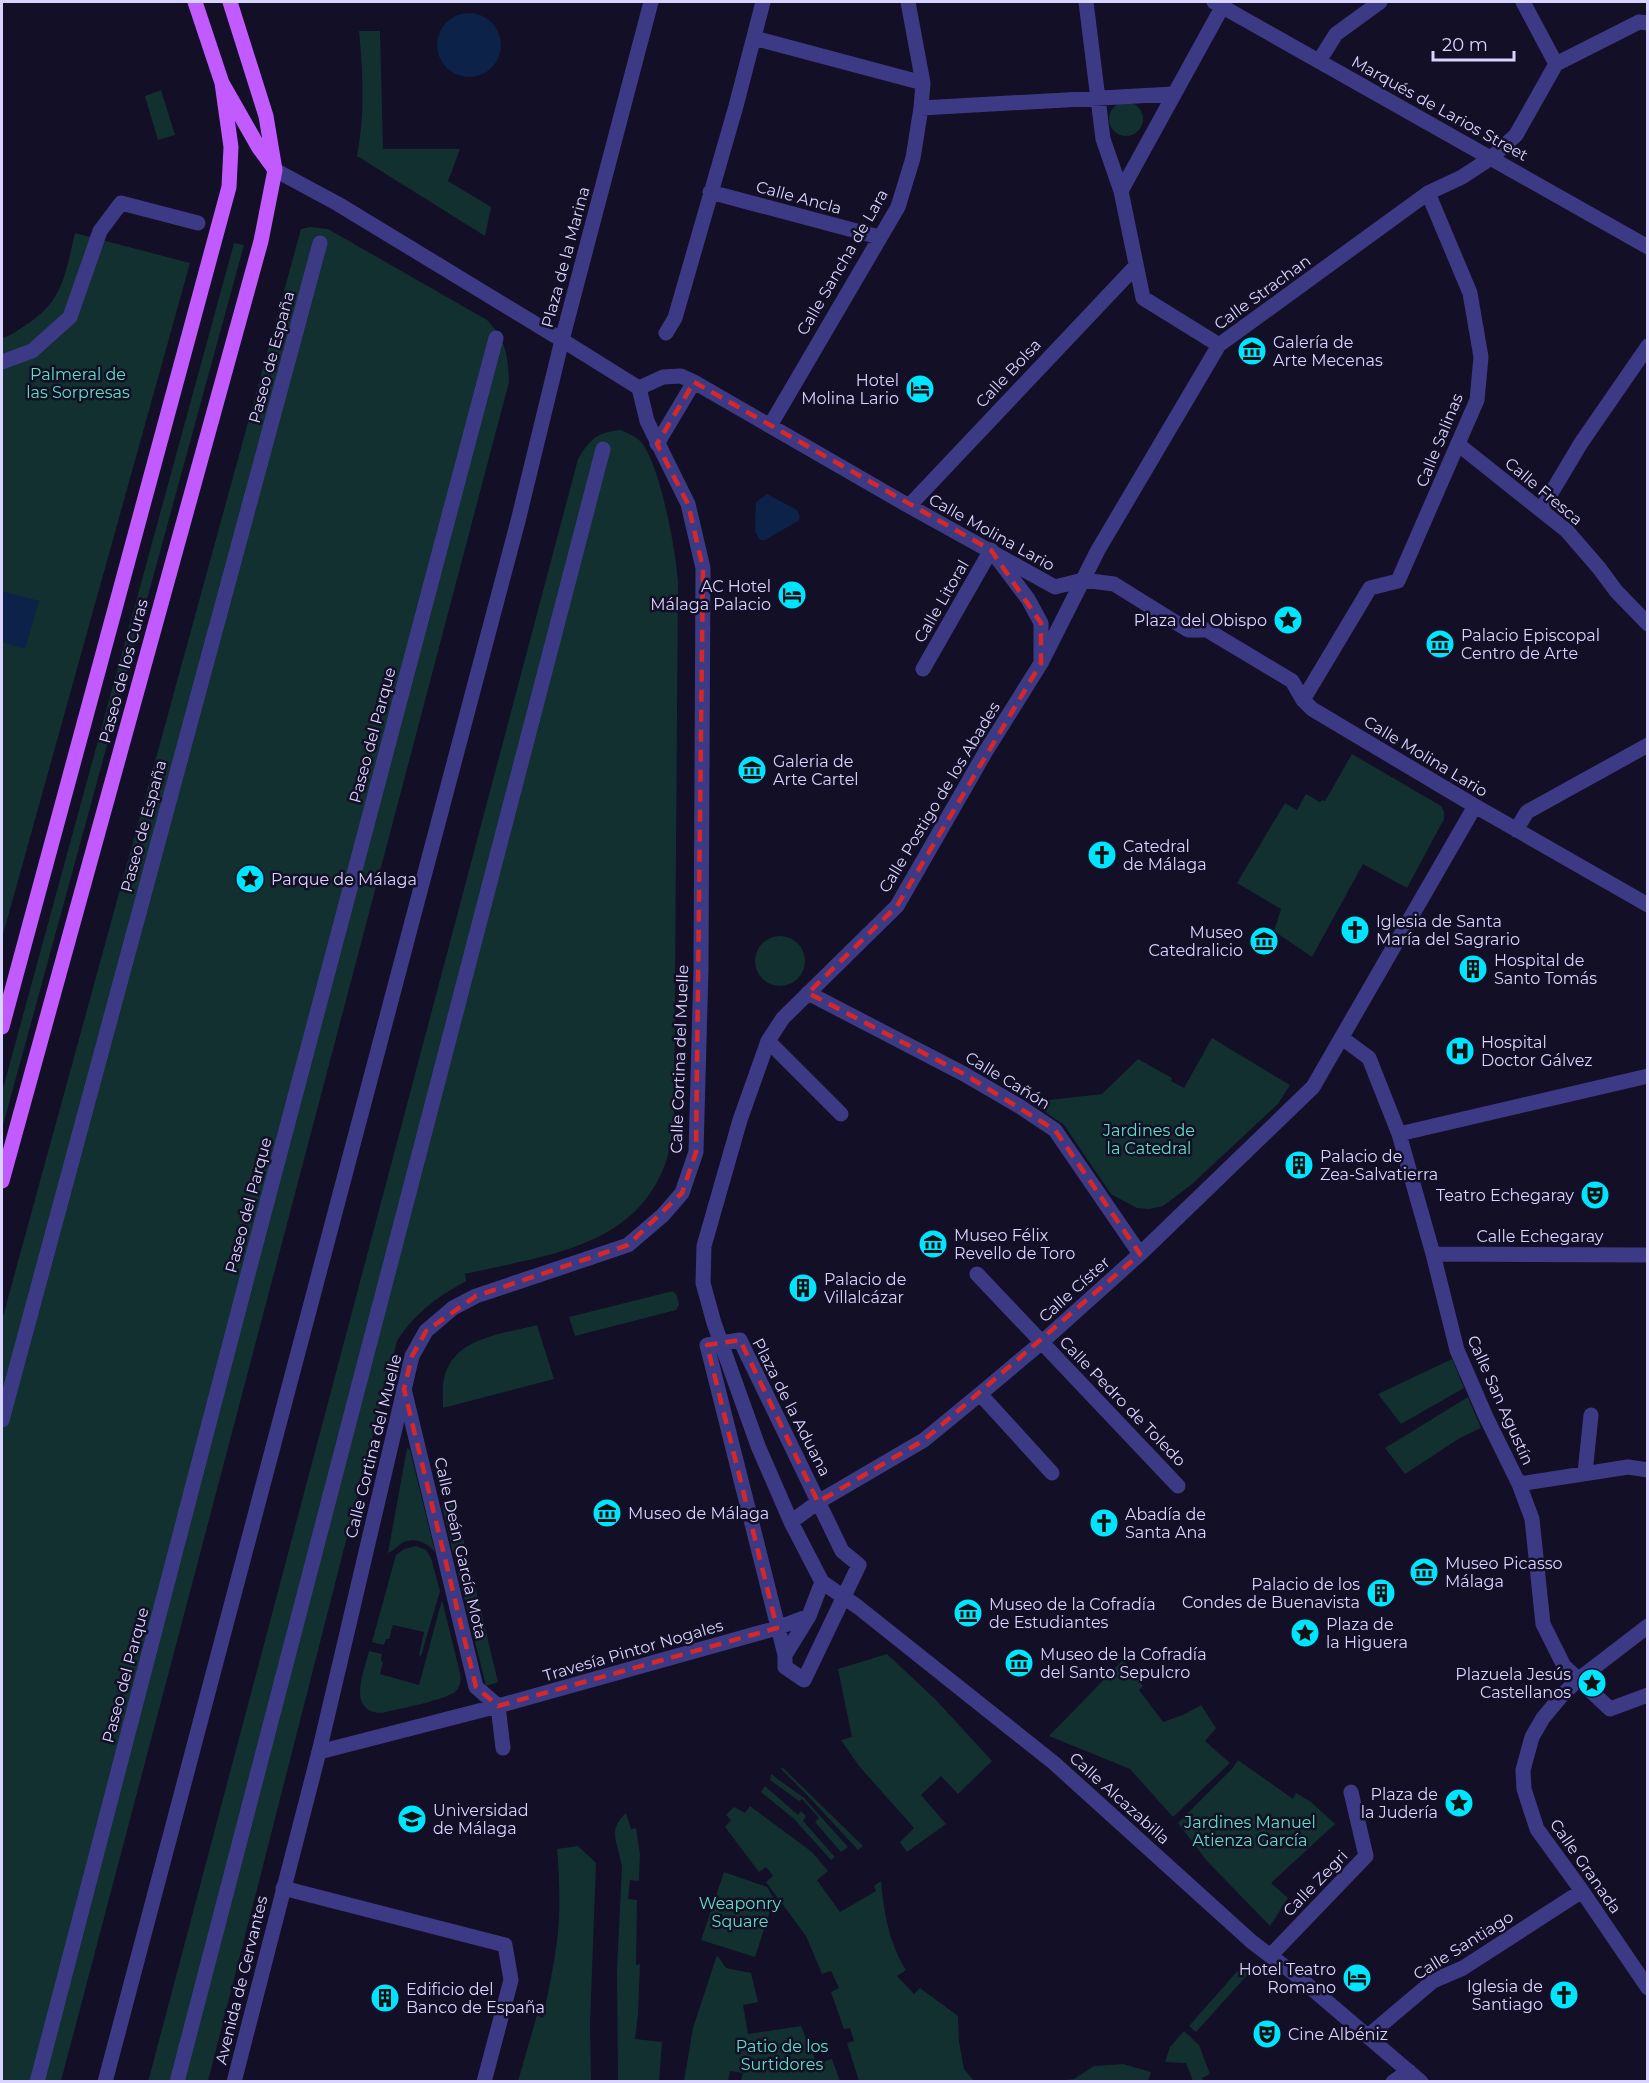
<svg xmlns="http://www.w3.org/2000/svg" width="1649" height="2083" font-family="Montserrat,sans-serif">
<rect width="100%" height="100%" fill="#130f26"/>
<!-- green -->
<path fill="#12302f" d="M 359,31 L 380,31 L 383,149 L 460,149 L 448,181 L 491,207 L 485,236 L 357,156 C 365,114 363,73 359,31 Z
M 161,90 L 175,135 L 158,140 L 145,96 Z
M1109 119a17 17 0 1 1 34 0a17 17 0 1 1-34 0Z
M 310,227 L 328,229 L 487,320 C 506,340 508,355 509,382 L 61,2081 L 2,2081 L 2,1320 L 301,229 Z
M 75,233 L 190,263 L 2,938 L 2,338 C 11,336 18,330 26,325 C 64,300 65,274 75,233 Z
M 234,243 L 244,245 L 2,1129 L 2,1092 Z
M 621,430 C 627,433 637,437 641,442 C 660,464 676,551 678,582 L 674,1123 C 671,1135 670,1148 667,1159 C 637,1249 544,1255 465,1274 L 466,1281 C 436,1298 416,1312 397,1341 L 208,2081 L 148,2082 L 578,459 C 591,438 596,433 621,430 Z
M 1352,754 L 1441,806 L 1444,812 L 1444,819 L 1407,888 L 1363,864 L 1312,957 L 1274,931 L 1281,909 L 1237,883 L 1285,803 L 1297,810 L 1306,794 L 1320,802 L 1322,800 L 1325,801 Z
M755 961a25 25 0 1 1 50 0a25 25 0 1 1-50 0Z
M 1212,1038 L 1290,1085 L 1278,1104 L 1191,1185 L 1163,1206 L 1149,1209 L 1137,1208 L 1111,1194 L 1064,1125 L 1031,1102 L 1102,1094 L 1138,1059 L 1172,1078 L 1171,1081 L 1184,1088 Z
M 673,1291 L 677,1296 L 679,1305 L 676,1310 L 575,1336 L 569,1317 Z
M 537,1325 L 554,1379 L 443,1408 C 443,1395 441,1380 448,1367 C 463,1336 508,1333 537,1325 Z
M 1452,1359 L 1464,1388 L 1401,1424 L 1378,1394 Z
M 1468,1397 L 1481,1428 L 1460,1438 L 1405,1474 L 1385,1448 Z
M 407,1448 L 410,1450 L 435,1552 C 427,1543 417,1537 404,1542 C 398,1545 394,1551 388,1553 Z
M 454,1502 L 466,1550 L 453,1553 L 442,1505 Z
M 416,1546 L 426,1550 L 431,1558 L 440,1591 L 421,1656 L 419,1655 L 424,1632 L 393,1625 L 389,1639 L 386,1639 L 384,1645 L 372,1642 L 396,1555 L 404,1549 Z
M 468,1557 L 498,1682 L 486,1686 L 455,1560 Z
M 442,1600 L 460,1673 C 461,1679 461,1686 456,1691 C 447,1700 397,1709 382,1713 C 346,1712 364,1672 369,1651 L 382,1654 L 381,1661 L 383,1662 L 380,1674 L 419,1685 Z
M 887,1654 L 936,1700 L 992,1761 L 958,1794 L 941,1776 L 921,1795 L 946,1824 L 907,1852 L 900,1842 L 914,1828 L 859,1766 L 841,1740 L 852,1737 L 838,1669 Z
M 1123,1660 L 1143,1686 L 1139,1690 L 1163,1722 L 1185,1714 L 1201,1705 L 1216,1728 L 1205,1741 L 1230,1763 L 1173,1817 L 1130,1769 L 1049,1736 Z
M 1238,1760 L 1293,1799 L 1296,1793 L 1311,1802 L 1335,1824 L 1271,1883 L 1288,1898 L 1270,1926 L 1207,1861 L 1178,1823 L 1232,1769 Z
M 782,1767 L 863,1846 L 858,1850 L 807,1795 L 781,1769 Z
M 771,1774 L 804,1798 L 848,1847 L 841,1852 L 815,1822 L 819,1818 L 802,1799 L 799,1801 L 770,1780 Z
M 765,1786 L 798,1815 L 801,1811 L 806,1816 L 803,1821 L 835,1857 L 831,1860 L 794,1819 L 761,1792 Z
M 750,1806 L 812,1852 L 828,1871 L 817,1880 L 840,1912 L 876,1891 L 874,1886 L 881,1881 C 884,1913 889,1943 906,1970 L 897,1976 L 914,1994 L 920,1988 L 958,2016 L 959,2042 L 964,2069 L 974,2081 L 859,2081 L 847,2043 L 854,2041 L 850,2028 L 844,2029 L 831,1992 L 839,1988 L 831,1971 L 822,1974 L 806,1936 L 766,1882 L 773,1876 L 766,1867 L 759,1872 L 725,1827 L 731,1820 L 726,1815 L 734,1807 L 745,1813 Z
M 626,1813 L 631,1829 L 636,1828 L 640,1855 L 639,1881 L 630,1880 L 628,1899 L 637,1900 L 636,1965 L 640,1964 L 638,2014 L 635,2039 L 662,2042 L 659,2081 L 618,2081 L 617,1970 L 622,1867 C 619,1844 606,1831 626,1813 Z
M 578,1846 L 596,1863 L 590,2025 L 591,2081 L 518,2081 L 537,2015 L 543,2018 C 549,1986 557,1953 559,1920 C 560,1896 559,1873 557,1849 Z
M 724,1872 L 767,1887 L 774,1899 L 755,1957 L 701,1940 Z
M 717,1955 L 726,1968 L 751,1973 L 758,2002 L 743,2005 L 748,2034 L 801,2026 L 817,2064 L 832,2059 L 840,2081 L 741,2081 L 743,2073 L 730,2071 L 728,2081 L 684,2081 L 693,2028 Z
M 1241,1967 L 1249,1973 L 1196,2032 L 1189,2026 Z
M 1184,2031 L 1199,2045 L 1210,2074 L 1202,2078 L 1204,2081 L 1193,2081 L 1186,2063 L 1165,2062 L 1170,2047 Z
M 1123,2064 L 1151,2072 L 1148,2081 L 1056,2081 L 1074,2079 L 1094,2066 Z"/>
<!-- water -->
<path fill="#0c2248" d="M437 45a32 32 0 1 1 64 0a32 32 0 1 1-64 0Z
M 767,494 L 797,510 L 800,517 L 798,521 L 765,540 L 760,540 L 755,531 L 756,502 Z
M 2,591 L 39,601 L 25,649 L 2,642 Z"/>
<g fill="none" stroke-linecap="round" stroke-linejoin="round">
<!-- pedestrian -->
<path stroke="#3d3a85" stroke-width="15" d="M 1086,2 L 1103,139 L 1121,191 L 1143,298 L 1219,345
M 1214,2 L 1648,247
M 1523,2 L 1556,64
M 754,38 L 923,83
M 1319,61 L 1336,34 L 1380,2
M 921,108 L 1173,94
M 1121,191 L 1225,2
M 710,192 L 879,237
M 666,333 L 675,318 L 736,106 L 763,2
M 2,362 L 32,351 L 70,317 L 100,231 L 121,203 L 198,223
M 639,388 L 663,377 L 681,376 L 694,382 L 909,506 L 1055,587 L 1083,580 L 1114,584 L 1188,630 L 1207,630 L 1292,681 L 1303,700 L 1312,709 L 1475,806 L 1648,905
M 771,424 L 898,207 L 913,158 L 921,108 L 923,83 L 908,2
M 657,444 L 694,382
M 1459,445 L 1567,531 L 1599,568 L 1616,591 L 1648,624
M 909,506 L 1135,267
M 1541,510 L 1581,443 L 1648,346
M 923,669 L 991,550 L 1028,599 L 1041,623 L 1041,660
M 1303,700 L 1370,588 L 1398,581 L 1477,400 L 1481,357 L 1470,293 L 1428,193
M 1516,830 L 1527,812 L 1648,745
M 808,993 L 964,1074 L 1019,1106 L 1055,1130 L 1140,1254
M 1342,1038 L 1369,1058 L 1399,1134 L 1433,1254 L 1457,1350 L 1486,1417 L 1519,1484 L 1532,1519 L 1543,1624 L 1564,1666 L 1610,1709 L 1648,1695
M 768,1041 L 841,1114
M 1399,1134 L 1648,1076
M 1433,1254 L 1648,1255
M 977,1274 L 1178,1486
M 740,1340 L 842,1551 L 859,1565 L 804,1680 L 785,1667 L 785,1655 L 707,1345 Z
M 404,1389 L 476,1687 L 498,1706
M 980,1394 L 1052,1473
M 2,1420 L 320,243
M 1585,1473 L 1591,1415
M 1519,1484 L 1628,1467 L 1648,1470
M 791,1522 L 818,1502 L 924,1440 L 980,1394 L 1042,1342 L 1140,1254 L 1313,1087 L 1475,806
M 1648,1626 L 1579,1679 L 1564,1693 L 1543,1718 L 1532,1737 L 1523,1770 L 1524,1789 L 1537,1829 L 1582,1891 L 1648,1988
M 785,1655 L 809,1616
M 498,1706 L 503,1748
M 319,1752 L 498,1706 L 777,1628 L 809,1616 L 822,1582
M 1270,1956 L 1366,1856 L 1351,1792
M 1368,2036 L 1433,1981 L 1463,1968 L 1582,1891
M 37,2082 L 254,1251 L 496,338
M 177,2082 L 603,449
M 1393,2082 L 1409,2071
M 1421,2082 L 1296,1975 L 1252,1942 L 1054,1763 L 858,1607 L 822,1582 L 791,1522 L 758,1446 L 714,1323 L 703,1283 L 704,1246 L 740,1120 L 768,1041 L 783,1018 L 897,906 L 986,751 L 1041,663 L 1098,550 L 1219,345 L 1428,193 L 1462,177 L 1491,158 L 1516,135 L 1556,64 L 1639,22 L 1648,23"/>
<!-- minor -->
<path stroke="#3d3a85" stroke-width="15" d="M 283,1888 L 505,1945 L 511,1980 L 484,2082
M 234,2082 L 319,1752 L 412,1356 L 426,1331 L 453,1308 L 476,1296 L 628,1245 L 663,1215 L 682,1193 L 696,1152 L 701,968 L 703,568 L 688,504 L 647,421 L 639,388 L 562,340"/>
<!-- tertiary -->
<path stroke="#3d3a85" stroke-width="15" d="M 275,170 L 338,204 L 562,340
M 105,2082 L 518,521 L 562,340 L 651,2"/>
<!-- primary -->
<path stroke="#c25bff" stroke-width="15" d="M 195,2 L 222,83 L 259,148 L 273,167
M 2,1027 L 229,187 L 231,147 L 222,83
M 2,1181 L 261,241 L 275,170 L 266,116 L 230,2"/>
</g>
<!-- marked area -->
<path fill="none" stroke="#d62828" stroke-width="4.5" stroke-dasharray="12 8" stroke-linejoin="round" d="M 694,382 L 991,550 L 1041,623 L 1041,663 L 897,906 L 808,993 L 964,1074 L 1055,1130 L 1140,1254 L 924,1440 L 818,1502 L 740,1340 L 707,1345 L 777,1628 L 498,1706 L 476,1687 L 404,1389 L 412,1356 L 426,1331 L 476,1296 L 628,1245 L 682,1193 L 696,1152 L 703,568 L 688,504 L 657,444 Z"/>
<!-- icons -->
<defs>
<g id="museum-disc" transform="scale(1.5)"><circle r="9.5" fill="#00e5ff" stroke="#130f26"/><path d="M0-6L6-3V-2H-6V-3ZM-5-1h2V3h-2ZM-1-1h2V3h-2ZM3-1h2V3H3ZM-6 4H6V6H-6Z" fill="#111"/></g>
<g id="hotel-disc" transform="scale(1.5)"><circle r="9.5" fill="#00e5ff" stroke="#130f26"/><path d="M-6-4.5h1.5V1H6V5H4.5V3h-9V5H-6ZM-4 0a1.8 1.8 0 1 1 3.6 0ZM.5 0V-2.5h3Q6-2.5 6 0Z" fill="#111"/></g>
<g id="sight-disc" transform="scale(1.5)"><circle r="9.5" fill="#00e5ff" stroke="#130f26"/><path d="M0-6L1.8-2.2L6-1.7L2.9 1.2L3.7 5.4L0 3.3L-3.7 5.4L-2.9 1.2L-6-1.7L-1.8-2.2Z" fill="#111"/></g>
<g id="church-disc" transform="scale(1.5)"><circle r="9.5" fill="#00e5ff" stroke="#130f26"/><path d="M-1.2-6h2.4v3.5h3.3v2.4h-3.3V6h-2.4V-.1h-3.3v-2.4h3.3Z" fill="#111"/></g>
<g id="building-disc" transform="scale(1.5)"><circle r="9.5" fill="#00e5ff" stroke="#130f26"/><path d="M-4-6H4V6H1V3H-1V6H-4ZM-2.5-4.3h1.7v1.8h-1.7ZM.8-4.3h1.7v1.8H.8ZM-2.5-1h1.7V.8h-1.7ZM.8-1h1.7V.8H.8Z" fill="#111"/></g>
<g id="hospital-disc" transform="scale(1.5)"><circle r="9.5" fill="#00e5ff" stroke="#130f26"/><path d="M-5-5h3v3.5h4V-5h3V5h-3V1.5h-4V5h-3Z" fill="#111"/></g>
<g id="theatre-disc" transform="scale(1.5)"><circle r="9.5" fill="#00e5ff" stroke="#130f26"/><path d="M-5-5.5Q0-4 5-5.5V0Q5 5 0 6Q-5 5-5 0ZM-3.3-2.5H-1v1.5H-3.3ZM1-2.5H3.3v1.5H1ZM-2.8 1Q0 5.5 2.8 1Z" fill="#111"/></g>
<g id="university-disc" transform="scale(1.5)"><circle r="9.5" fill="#00e5ff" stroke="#130f26"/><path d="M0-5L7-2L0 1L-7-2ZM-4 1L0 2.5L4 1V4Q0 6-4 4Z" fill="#111"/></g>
</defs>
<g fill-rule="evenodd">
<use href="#museum-disc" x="1252" y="351"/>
<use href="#hotel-disc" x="920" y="389"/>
<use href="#hotel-disc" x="792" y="595"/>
<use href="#sight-disc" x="1288" y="620"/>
<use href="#museum-disc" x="1440" y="644"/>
<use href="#museum-disc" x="752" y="770"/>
<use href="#church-disc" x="1102" y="855"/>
<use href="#sight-disc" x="250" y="879"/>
<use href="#church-disc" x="1355" y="930"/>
<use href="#museum-disc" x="1264" y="941"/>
<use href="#building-disc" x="1473" y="969"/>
<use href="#hospital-disc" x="1460" y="1051"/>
<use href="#building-disc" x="1299" y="1165"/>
<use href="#theatre-disc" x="1595" y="1195"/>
<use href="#museum-disc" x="933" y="1244"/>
<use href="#building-disc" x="803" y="1288"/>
<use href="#museum-disc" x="607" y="1513"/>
<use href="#church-disc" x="1104" y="1523"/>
<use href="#museum-disc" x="1424" y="1572"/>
<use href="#building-disc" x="1381" y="1593"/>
<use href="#museum-disc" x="968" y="1613"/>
<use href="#sight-disc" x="1305" y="1633"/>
<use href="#museum-disc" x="1019" y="1663"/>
<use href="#sight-disc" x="1592" y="1683"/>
<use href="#sight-disc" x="1459" y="1803"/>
<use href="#university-disc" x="412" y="1819"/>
<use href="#hotel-disc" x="1357" y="1978"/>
<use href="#church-disc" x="1564" y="1995"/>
<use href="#building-disc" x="385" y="1998"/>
<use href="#theatre-disc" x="1267" y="2034"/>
</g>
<g text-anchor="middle" stroke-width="5" stroke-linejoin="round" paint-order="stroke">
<!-- street labels -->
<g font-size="16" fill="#d9d4ff" stroke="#130f26">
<text transform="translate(1440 108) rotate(29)" y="6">Marqués de Larios Street</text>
<text transform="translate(799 197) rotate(15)" y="6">Calle Ancla</text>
<text transform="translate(565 257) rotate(-75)" y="6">Plaza de la Marina</text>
<text transform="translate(842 262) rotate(-60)" y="6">Calle Sancha de Lara</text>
<text transform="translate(1262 292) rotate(-36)" y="6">Calle Strachan</text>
<text transform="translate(271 357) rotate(-75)" y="6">Paseo de España</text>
<text transform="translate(1008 373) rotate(-47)" y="6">Calle Bolsa</text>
<text transform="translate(1439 440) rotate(-68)" y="6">Calle Salinas</text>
<text transform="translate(1544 491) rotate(40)" y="6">Calle Fresca</text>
<text transform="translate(992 532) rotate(29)" y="6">Calle Molina Lario</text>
<text transform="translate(941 601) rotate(-60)" y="6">Calle Litoral</text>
<text transform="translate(123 671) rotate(-75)" y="6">Paseo de los Curas</text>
<text transform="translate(372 735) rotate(-75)" y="6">Paseo del Parque</text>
<text transform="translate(1426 756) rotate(31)" y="6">Calle Molina Lario</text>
<text transform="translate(939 797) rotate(-59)" y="6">Calle Postigo de los Abades</text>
<text transform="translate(143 826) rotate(-75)" y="6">Paseo de España</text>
<text transform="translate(679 1059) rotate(-88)" y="6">Calle Cortina del Muelle</text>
<text transform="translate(1008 1080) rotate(31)" y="6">Calle Cañón</text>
<text transform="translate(248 1205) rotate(-75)" y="6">Paseo del Parque</text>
<text x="1540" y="1242">Calle Echegaray</text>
<text transform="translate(1074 1289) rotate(-42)" y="6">Calle Císter</text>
<text transform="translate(1501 1400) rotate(66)" y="6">Calle San Agustín</text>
<text transform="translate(1123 1401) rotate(46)" y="6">Calle Pedro de Toledo</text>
<text transform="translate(792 1407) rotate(63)" y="6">Plaza de la Aduana</text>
<text transform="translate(373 1446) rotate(-76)" y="6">Calle Cortina del Muelle</text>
<text transform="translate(461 1548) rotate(77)" y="6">Calle Deán García Mota</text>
<text transform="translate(633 1650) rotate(-16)" y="6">Travesía Pintor Nogales</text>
<text transform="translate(125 1675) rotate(-75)" y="6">Paseo del Parque</text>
<text transform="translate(1120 1798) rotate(42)" y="6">Calle Alcazabilla</text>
<text transform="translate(1586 1866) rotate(55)" y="6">Calle Granada</text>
<text transform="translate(1315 1883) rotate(-46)" y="6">Calle Zegri</text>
<text transform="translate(1463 1945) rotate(-32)" y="6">Calle Santiago</text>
<text transform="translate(241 1980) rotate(-76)" y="6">Avenida de Cervantes</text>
</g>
<!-- poi labels -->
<g font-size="16" fill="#d9d4ff" stroke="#130f26" text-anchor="start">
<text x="1273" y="348">Galería de<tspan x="1273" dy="18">Arte Mecenas</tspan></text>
<text x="899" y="386" text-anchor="end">Hotel<tspan x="899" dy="18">Molina Lario</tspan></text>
<text x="771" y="592" text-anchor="end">AC Hotel<tspan x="771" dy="18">Málaga Palacio</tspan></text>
<text x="1267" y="626" text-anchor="end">Plaza del Obispo</text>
<text x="1461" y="641">Palacio Episcopal<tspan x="1461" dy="18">Centro de Arte</tspan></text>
<text x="773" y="767">Galeria de<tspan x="773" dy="18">Arte Cartel</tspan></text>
<text x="1123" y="852">Catedral<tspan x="1123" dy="18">de Málaga</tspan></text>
<text x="271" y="885">Parque de Málaga</text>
<text x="1376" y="927">Iglesia de Santa<tspan x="1376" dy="18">María del Sagrario</tspan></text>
<text x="1243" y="938" text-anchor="end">Museo<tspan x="1243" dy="18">Catedralicio</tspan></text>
<text x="1494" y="966">Hospital de<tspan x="1494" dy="18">Santo Tomás</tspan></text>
<text x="1481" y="1048">Hospital<tspan x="1481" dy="18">Doctor Gálvez</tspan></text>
<text x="1320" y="1162">Palacio de<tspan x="1320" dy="18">Zea-Salvatierra</tspan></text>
<text x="1574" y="1201" text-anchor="end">Teatro Echegaray</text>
<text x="954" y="1241">Museo Félix<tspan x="954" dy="18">Revello de Toro</tspan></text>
<text x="824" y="1285">Palacio de<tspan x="824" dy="18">Villalcázar</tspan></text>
<text x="628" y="1519">Museo de Málaga</text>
<text x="1125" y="1520">Abadía de<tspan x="1125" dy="18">Santa Ana</tspan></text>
<text x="1445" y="1569">Museo Picasso<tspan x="1445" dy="18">Málaga</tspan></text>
<text x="1360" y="1590" text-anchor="end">Palacio de los<tspan x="1360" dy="18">Condes de Buenavista</tspan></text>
<text x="989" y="1610">Museo de la Cofradía<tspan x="989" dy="18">de Estudiantes</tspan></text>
<text x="1326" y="1630">Plaza de<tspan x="1326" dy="18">la Higuera</tspan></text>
<text x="1040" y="1660">Museo de la Cofradía<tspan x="1040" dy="18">del Santo Sepulcro</tspan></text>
<text x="1571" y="1680" text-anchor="end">Plazuela Jesús<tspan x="1571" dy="18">Castellanos</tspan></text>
<text x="1438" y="1800" text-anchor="end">Plaza de<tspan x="1438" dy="18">la Judería</tspan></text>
<text x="433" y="1816">Universidad<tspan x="433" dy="18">de Málaga</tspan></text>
<text x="1336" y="1975" text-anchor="end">Hotel Teatro<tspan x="1336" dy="18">Romano</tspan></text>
<text x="1543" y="1992" text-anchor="end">Iglesia de<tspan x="1543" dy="18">Santiago</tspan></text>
<text x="406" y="1995">Edificio del<tspan x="406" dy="18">Banco de España</tspan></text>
<text x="1288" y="2040">Cine Albéniz</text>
</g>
<!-- park labels -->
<g font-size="16" fill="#5fe0c0" stroke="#130f26">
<text x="78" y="380">Palmeral de<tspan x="78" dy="18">las Sorpresas</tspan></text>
<text x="1149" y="1136">Jardines de<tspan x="1149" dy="18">la Catedral</tspan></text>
<text x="1250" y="1828">Jardines Manuel<tspan x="1250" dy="18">Atienza García</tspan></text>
<text x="740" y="1909">Weaponry<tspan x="740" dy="18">Square</tspan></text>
<text x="782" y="2052">Patio de los<tspan x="782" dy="18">Surtidores</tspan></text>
</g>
</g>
<!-- border -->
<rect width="1649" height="2083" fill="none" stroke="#d9d4ff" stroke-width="6"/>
<!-- scale -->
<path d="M1433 51v9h81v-9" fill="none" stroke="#d9d4ff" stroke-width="3"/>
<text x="1442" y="51" font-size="18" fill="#d9d4ff" stroke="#130f26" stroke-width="4.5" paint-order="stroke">20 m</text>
</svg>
